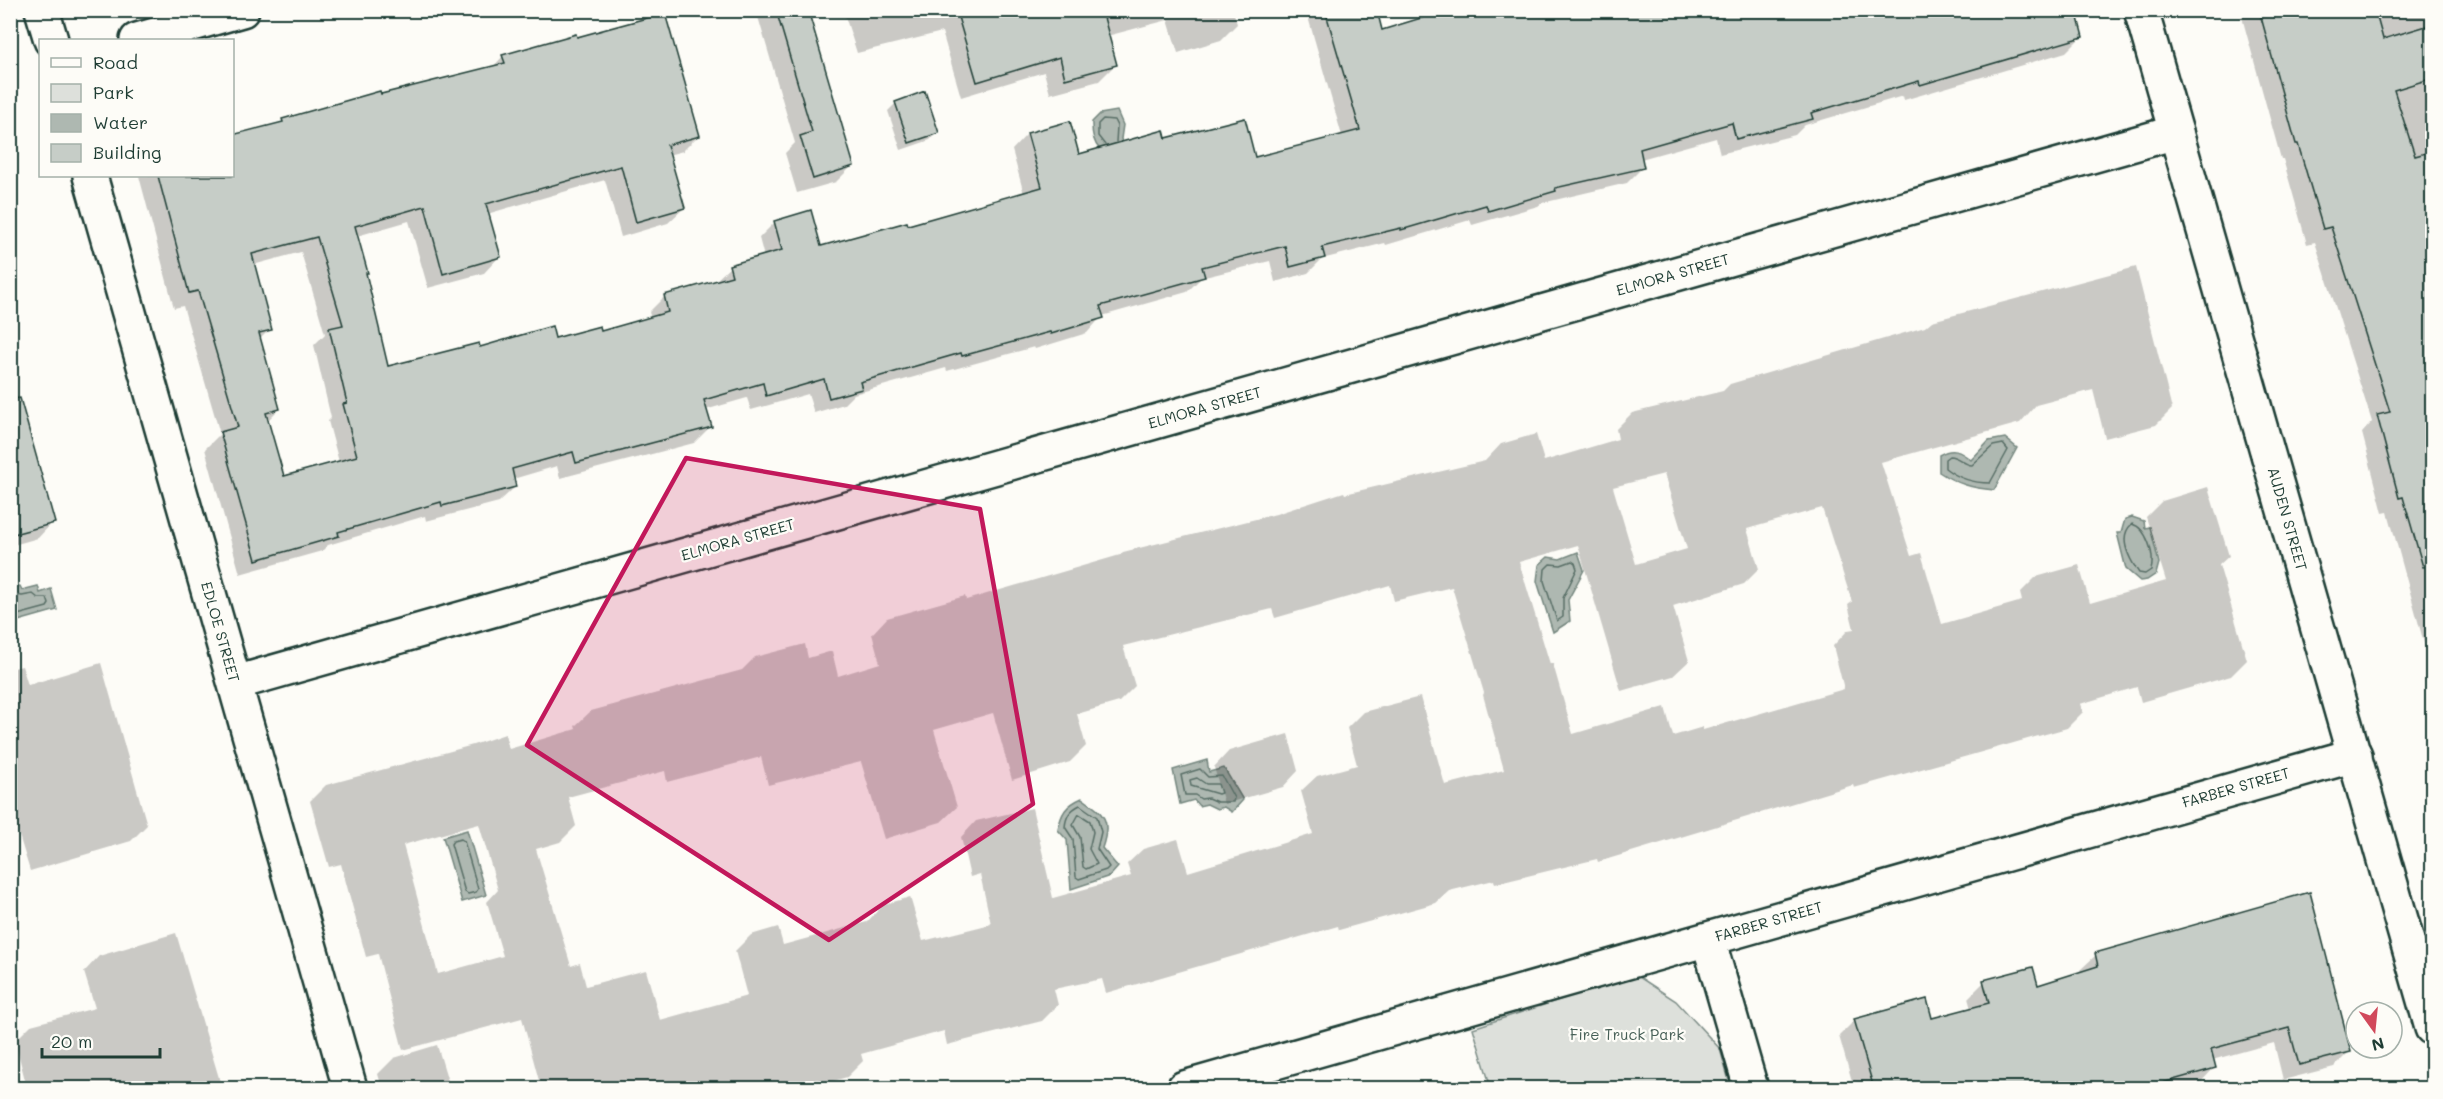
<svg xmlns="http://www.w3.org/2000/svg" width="2443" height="1099" font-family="Mali,sans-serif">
<rect width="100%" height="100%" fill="#fdfcf7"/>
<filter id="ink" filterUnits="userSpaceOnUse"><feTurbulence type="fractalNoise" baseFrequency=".0167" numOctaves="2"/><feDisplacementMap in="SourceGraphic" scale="12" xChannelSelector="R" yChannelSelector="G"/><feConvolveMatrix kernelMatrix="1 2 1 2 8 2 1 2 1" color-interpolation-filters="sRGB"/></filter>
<g filter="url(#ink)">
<!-- green -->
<path fill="#dde0db" stroke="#7e8e88" stroke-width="1.5" d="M 1636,975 L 1676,1001 L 1720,1049 L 1731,1088 L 1491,1088 L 1473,1028 Z"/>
<!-- water -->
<path fill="#aeb8b1" stroke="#75877f" stroke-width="1.5" d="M 1117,111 L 1123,125 L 1121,139 L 1130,165 C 1105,154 1091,152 1092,122 L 1100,114 Z
M 2005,438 L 2017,448 L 1994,490 C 1972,488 1957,484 1939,472 L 1939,455 C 1953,447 1960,451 1971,460 L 1989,441 Z
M 2132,517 L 2144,521 L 2145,528 L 2150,527 L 2159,563 L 2156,574 L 2147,580 L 2140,581 L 2126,569 L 2117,533 L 2121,533 L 2125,519 Z
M 1578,552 L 1584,570 L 1568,600 L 1570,621 L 1553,632 L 1537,581 L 1539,565 L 1548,557 L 1560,559 Z
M 20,586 L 22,590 L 38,586 L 40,593 L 51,589 L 57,610 L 11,623 L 11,588 Z
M 1207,760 L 1209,772 L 1224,768 L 1243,800 L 1232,812 L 1224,807 L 1217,809 L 1207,804 L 1199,806 L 1194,800 L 1180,804 L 1173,770 Z
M 1082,798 C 1104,814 1112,819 1102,848 L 1118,867 L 1110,876 L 1071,889 L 1067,840 L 1058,830 C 1061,813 1066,805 1082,798 Z
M 467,830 L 486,895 L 462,902 L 443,837 Z"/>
<!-- shadow -->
<path fill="#0003" fill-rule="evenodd" d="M 756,10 L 806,10 L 852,166 L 836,182 L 797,193 L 785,153 L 795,143 Z
M 843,10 L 1233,10 L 1237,24 L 1221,40 L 1178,53 L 1168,20 L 1107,36 L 1115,65 L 1099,81 L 1050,94 L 1044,72 L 961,97 L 942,32 L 857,53 Z
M 1306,10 L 1376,10 L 1381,32 L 2082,36 L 2066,52 L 1904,100 L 1903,96 L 1805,125 L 1795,135 L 1720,154 L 1716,138 L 1641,159 L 1643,167 L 1627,183 L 1542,203 L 1538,206 L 1472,225 L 1470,220 L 1386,245 L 1385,243 L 1322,259 L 1308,273 L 1275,282 L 1270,261 L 1201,278 L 1187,292 L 1102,316 L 1087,333 L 1035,349 L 1034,347 L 947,371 L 946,368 L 854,394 L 844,404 L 814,413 L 808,394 L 751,410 L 747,398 L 705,410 L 710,427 L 694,443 L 560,478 L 557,466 L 513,479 L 515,487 L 499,502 L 426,521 L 425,516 L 328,545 L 322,551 L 240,574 L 205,449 L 220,434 L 183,306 L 174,308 L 139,176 L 232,176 L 283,121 L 492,68 L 503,56 L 699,135 L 683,151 L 668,155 L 684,208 L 668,223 L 621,237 L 605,180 L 487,214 L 499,257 L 484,273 L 428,288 L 409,221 L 357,236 L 387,368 L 479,348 L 600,333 L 651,319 L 649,312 L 665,296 L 714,282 L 730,267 L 764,257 L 759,238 L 775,222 L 820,248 L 907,227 L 1024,194 L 1012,150 L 1027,134 L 1078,156 L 1165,140 L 1254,159 L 1342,136 ZM 301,252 L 325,334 L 314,345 L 331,418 L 328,421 L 339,462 L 283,477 L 267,421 L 279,409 L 259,340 L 270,329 L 253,265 Z
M 2240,10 L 2425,10 L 2432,35 L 2432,666 L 2430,665 L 2388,512 L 2383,513 L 2362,433 L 2372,422 L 2315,242 L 2307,244 L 2283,159 L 2281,159 Z
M 896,103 L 937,132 L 930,140 L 901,150 L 888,111 Z
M 2136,267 L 2172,409 L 2156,425 L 2105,438 L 2093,390 L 2036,405 L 2020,423 L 1881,462 L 1911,556 L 1921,553 L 1942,624 L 2022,601 L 2020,593 L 2036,577 L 2079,565 L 2090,603 L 2166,581 L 2146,517 L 2162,501 L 2208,487 L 2229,556 L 2219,565 L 2247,660 L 2231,676 L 2141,702 L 2137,687 L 2080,704 L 2083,712 L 2067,728 L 1854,788 L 1853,785 L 1598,862 L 1597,859 L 1495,884 L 1494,880 L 1449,891 L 1436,903 L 1339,930 L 1338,926 L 1106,993 L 1102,979 L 1054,989 L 1058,1005 L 1042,1021 L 947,1045 L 944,1031 L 861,1054 L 863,1061 L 847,1077 L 820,1085 L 818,1079 L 784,1088 L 541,1088 L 522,1018 L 403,1050 L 378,954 L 366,957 L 341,864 L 329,867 L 310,801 L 326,785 L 473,745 L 505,734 L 509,749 L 576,729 L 575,726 L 591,711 L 742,670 L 755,657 L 805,644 L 808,658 L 832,651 L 838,676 L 880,663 L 872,634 L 887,618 L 965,596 L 966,600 L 1120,555 L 1123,552 L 1276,514 L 1344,492 L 1345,494 L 1485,461 L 1501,444 L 1536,434 L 1544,461 L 1618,439 L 1616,429 L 1632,413 L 1723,391 L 1730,384 L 1925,327 L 1932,321 ZM 1664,474 L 1687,549 L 1636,564 L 1613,487 ZM 1822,508 L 1852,602 L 1848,605 L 1854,629 L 1848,630 L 1833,646 L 1844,689 L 1703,730 L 1703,727 L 1673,736 L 1665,707 L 1573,734 L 1553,664 L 1550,664 L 1519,562 L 1578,545 L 1621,691 L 1673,676 L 1689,661 L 1673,606 L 1744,584 L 1759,569 L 1747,529 ZM 1390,585 L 1394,601 L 1452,587 L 1484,693 L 1483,695 L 1504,770 L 1445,785 L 1420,697 L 1363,712 L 1347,728 L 1357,765 L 1317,776 L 1301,791 L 1313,834 L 1188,872 L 1178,839 L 1143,849 L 1127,864 L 1131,876 L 1053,898 L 1032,808 L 976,821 L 961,837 L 970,877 L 980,874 L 991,924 L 923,941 L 910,897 L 883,905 L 867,922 L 783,945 L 778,927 L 751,935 L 735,951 L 747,996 L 660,1020 L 646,970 L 586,986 L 580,963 L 571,966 L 536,849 L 560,842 L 576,826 L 568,797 L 665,771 L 667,782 L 761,757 L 768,785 L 861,762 L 884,839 L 941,822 L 957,807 L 934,730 L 993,713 L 1012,780 L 1070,762 L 1086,746 L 1077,714 L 1119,702 L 1135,686 L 1123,646 L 1272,609 L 1275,618 ZM 479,824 L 498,890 L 487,902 L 503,956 L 438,974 L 403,845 Z
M 10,461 L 53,522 L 38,538 L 10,546 Z
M 101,663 L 147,825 L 131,841 L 30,871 L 14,819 L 10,820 L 10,669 L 22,666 L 28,685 Z
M 1288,734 L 1298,771 L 1283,787 L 1224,804 L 1214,767 L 1229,751 Z
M 2309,894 L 2350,1051 L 2334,1067 L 2283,1080 L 2274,1043 L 2212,1060 L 2214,1068 L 2199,1084 L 2181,1088 L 1854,1088 L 1839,1036 L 1855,1020 L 1931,1020 L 1971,1009 L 1968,998 L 1984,982 L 2036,987 L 2080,973 L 2080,970 L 2096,955 Z
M 176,933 L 222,1088 L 27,1088 L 15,1041 L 31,1025 L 95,1008 L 84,972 L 99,956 Z
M 437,1045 L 450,1088 L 382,1088 L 378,1074 L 394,1058 Z"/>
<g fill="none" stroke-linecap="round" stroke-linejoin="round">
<!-- shore -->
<path stroke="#586e66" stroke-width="1.5" d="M 1105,145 L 1098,136 L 1098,124 L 1103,119 L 1114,120 L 1117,126 L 1116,142
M 2003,444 L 2008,450 L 1990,483 C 1973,483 1959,479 1945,468 L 1945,459 L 1949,456 C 1959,456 1963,465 1972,465 L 1993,446 Z
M 2132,524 C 2147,528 2155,555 2151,570 L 2145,574 L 2139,573 C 2130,560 2117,537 2132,524 Z
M 1572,561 L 1575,563 L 1577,569 L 1563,598 L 1563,617 L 1557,621 L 1544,581 L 1545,569 L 1550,564 L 1561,565 Z
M 10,594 L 22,596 L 33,594 L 38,598 L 47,598 L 49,604 L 47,607 L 10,617
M 1200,769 L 1208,777 L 1222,776 L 1234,798 L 1233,802 L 1217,802 L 1208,798 L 1201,799 L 1195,795 L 1185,795 L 1181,775 Z
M 1197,778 L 1206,784 L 1218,784 L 1221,793 L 1218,794 L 1191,786 L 1190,780 Z
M 1080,805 L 1097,817 L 1101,832 L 1097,849 L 1109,867 L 1106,870 L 1079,879 L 1076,877 L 1073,839 L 1065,827 C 1066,816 1070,810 1080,805 Z
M 1079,814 L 1090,821 L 1093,832 L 1089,849 L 1097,864 L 1086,869 L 1083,867 L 1080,837 L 1073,825 Z
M 461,839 L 464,841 L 478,889 L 476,892 L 468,894 L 465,892 L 451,844 L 453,841 Z"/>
</g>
<!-- building -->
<path fill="#c6cdc7" stroke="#1f3d34" stroke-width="1.5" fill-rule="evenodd" d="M 776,10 L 808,10 L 854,166 L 813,179 L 800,136 L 812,132 Z
M 956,10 L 1102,10 L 1117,65 L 1065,79 L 1060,57 L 977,82 Z
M 1325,10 L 1377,10 L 1382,30 L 1447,10 L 2076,10 L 2083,37 L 1920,85 L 1919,81 L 1811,113 L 1813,119 L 1736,139 L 1732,123 L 1640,149 L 1644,168 L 1555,188 L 1556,191 L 1488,211 L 1486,205 L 1401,230 L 1401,228 L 1322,247 L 1325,258 L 1290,267 L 1285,246 L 1202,267 L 1205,277 L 1100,306 L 1104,318 L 1051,334 L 1050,332 L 962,356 L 961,353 L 860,382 L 862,389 L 829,398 L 824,379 L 766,396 L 763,383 L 704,400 L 712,427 L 576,463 L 573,452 L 512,469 L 516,487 L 442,506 L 441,502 L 338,532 L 339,536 L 256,560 L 220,432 L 238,427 L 198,291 L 189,293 L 158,176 L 232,176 L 232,135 L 283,122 L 282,119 L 380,91 L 381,94 L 505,63 L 502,55 L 576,34 L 577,37 L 665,13 L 700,136 L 667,145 L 685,208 L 636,222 L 621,166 L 486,204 L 501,257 L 443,274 L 425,206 L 355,226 L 368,273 L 366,273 L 388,366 L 479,343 L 480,347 L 552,326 L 555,338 L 600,326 L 601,331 L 668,312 L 664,295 L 732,276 L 729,265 L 782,250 L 774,221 L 811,210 L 821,246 L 907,222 L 908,225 L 1042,187 L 1027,133 L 1070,121 L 1079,154 L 1164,130 L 1166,138 L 1245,118 L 1255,157 L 1360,130 ZM 317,237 L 343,325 L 329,328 L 347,403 L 343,404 L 357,456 L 284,476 L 266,413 L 280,409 L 259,333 L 272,330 L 252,254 Z
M 2259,10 L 2375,10 L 2383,39 L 2433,24 L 2433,78 L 2394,90 L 2415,156 L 2433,151 L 2433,566 L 2423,567 L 2403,497 L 2399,498 L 2377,415 L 2390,412 L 2331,227 L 2323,229 L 2298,144 L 2296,144 Z
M 925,91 L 939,133 L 909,143 L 895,102 Z
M 20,398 L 55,523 L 10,535 L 10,399 Z
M 2310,892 L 2351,1052 L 2299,1065 L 2289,1028 L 2211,1049 L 2216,1068 L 2141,1089 L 1874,1089 L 1854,1019 L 1927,999 L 1932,1018 L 1989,1003 L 1983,980 L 2033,967 L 2038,985 L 2098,966 L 2095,953 Z"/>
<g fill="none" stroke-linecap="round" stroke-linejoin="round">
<!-- street casing -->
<g stroke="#1f3d34" stroke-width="38">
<path id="street" d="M 42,10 L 51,40
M 137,40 L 242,10
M 90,176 L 350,1088
M 235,683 L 2176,132
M 1708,939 L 1751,1088
M 1184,1088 L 2355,755"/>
</g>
<!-- secondary casing -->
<g stroke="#1f3d34" stroke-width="38">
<path id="secondary" d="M 2141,10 L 2432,1028"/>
</g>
<!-- street -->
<use href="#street" stroke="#fdfcf7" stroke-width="33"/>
<!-- secondary -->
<use href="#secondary" stroke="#fdfcf7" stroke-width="33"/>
</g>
</g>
<!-- marked area -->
<path fill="#c2185b" fill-opacity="0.2" stroke="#c2185b" stroke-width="4.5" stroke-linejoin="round" d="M 686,458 L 980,509 L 1033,804 L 829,940 L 527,745 Z"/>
<g text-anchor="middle" stroke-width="4.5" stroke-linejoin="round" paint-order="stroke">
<!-- street labels -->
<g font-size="15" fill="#1f3d34" stroke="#fdfcf7">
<text transform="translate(1673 275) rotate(-16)" y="5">ELMORA STREET</text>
<text transform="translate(1205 408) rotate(-16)" y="5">ELMORA STREET</text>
<text transform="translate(2287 519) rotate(74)" y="5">AUDEN STREET</text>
<text transform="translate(738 540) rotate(-16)" y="5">ELMORA STREET</text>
<text transform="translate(220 632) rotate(74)" y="5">EDLOE STREET</text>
<text transform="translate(2236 788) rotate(-16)" y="5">FARBER STREET</text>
<text transform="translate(1769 922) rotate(-16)" y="5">FARBER STREET</text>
</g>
<!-- park labels -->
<g font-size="15" fill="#455e55" stroke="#fdfcf7">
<text x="1627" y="1040">Fire Truck Park</text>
</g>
</g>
<!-- margin -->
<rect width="2443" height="1099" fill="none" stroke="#fdfcf7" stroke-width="36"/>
<rect x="18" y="18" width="2407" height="1063" fill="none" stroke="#1f3d34" stroke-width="2" filter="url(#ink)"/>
<!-- legend -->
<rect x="39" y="39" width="195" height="138" fill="#fdfcf7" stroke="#a4b0a9" stroke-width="1.5"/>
<rect x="51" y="58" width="30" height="9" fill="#fdfcf7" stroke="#a4b0a9" stroke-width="1.5"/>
<text x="93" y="69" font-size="18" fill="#1f3d34">Road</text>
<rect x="51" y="84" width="30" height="18" fill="#dde0db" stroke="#a4b0a9" stroke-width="1.5"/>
<text x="93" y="99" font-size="18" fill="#1f3d34">Park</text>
<rect x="51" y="114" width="30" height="18" fill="#aeb8b1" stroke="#a4b0a9" stroke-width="1.5"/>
<text x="93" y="129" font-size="18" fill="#1f3d34">Water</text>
<rect x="51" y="144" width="30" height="18" fill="#c6cdc7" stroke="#a4b0a9" stroke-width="1.5"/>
<text x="93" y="159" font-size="18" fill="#1f3d34">Building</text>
<!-- north arrow -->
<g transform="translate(2374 1030) rotate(165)"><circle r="28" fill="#fdfcf7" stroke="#a4b0a9" stroke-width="1.5"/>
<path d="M0-4.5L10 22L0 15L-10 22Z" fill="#d1495b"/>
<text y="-9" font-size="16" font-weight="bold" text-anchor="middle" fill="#1f3d34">N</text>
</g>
<!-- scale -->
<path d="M42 1048v9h118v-9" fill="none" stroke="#1f3d34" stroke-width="3"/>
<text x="51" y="1048" font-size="18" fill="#1f3d34" stroke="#fdfcf7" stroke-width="4.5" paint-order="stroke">20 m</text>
</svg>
